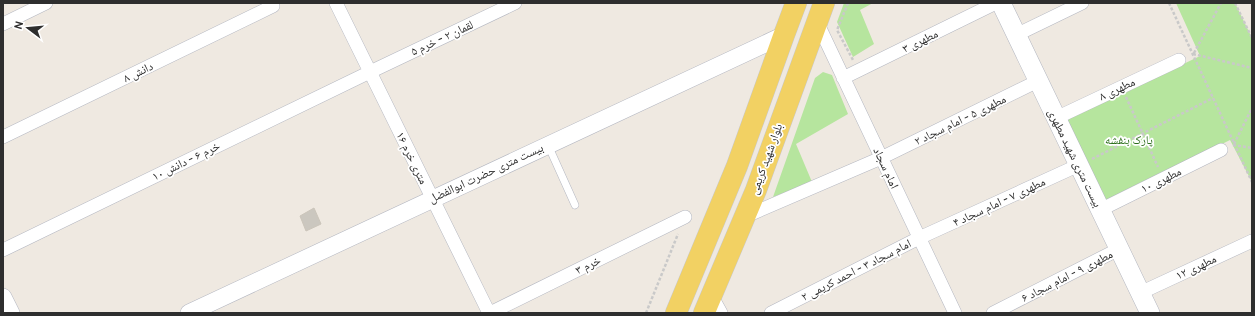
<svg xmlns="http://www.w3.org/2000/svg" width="1255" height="316" font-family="Cabin,'Noto Naskh Arabic',sans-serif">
<rect width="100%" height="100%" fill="#efe9e1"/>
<!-- green -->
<path fill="#b6e59e" d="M 844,3 L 873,3 L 860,10 L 874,44 L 853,57 L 837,22 Z
M 1176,3 L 1235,3 L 1252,38 L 1252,182 L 1230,140 L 1106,202 L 1065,121 L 1200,56 Z
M 823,72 L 832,75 L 848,114 L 796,144 L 812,182 L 773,197 L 815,78 Z"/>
<!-- building -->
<path fill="#cbc7bf" stroke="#cbc5ba" d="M 314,208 L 321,224 L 306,231 L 300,216 Z"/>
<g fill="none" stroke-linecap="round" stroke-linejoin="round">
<!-- service casing -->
<g stroke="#b4b7c1" stroke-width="8">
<path id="service" d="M 548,145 L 575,205"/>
</g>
<!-- minor casing -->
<g stroke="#b4b7c1" stroke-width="14">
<path id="minor" d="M 336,3 L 489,313
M 817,22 L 955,313
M 3,24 L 46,3
M 1016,35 L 1082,3
M 843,78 L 996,3
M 1056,118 L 1179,60
M 3,137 L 273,6
M 1100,210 L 1221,150
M 744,217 L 881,158 L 1038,81
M 3,250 L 370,72 L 515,3
M 1140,293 L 1252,241
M 711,295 L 721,313
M 490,313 L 685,217
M 771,313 L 919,238 L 1079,165
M 993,313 L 1119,249"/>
</g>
<!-- tertiary casing -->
<g stroke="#b4b7c1" stroke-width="18">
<path id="tertiary" d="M 3,297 L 11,313
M 189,313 L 784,35"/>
</g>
<!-- secondary casing -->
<g stroke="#b4b7c1" stroke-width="20">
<path id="secondary" d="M 1001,3 L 1150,313"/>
</g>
<!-- primary casing -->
<g stroke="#c9c9c9" stroke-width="22">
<path id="primary" d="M 676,313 L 737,166 L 784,35 L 796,3
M 704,313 L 756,190 L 824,3"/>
</g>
<!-- path -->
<path stroke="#c9c9c9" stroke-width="2.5" stroke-dasharray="3 2" stroke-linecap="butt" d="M 848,3 L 837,30 L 853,60
M 1169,3 L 1252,182
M 1235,3 L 1252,38
M 1194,53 L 1221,3
M 1193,54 L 1252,68
M 1126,97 L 1158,167
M 1234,144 L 1252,108
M 1233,145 L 1252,148
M 1092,159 L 1213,98
M 646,313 L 678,234"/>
<!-- service -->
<use href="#service" stroke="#fff" stroke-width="7"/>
<!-- minor -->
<use href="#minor" stroke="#fff" stroke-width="13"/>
<!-- tertiary -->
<use href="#tertiary" stroke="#fff" stroke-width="17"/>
<!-- secondary -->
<use href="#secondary" stroke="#fff" stroke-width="19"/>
<!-- primary -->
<use href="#primary" stroke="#f2d163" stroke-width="21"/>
</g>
<g text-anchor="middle" stroke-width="3.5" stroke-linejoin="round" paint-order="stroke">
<!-- street labels -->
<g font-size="12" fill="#2e2e2e" stroke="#fff">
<text transform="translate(442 38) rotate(-25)" y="4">لقمان ۲ - خرم ۵</text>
<text transform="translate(920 41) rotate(-26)" y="4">مطهری ۳</text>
<text transform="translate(138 72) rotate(-26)" y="4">دانش ۸</text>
<text transform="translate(1117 89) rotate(-25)" y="4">مطهری ۸</text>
<text transform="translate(960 120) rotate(-26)" y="4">مطهری ۵ - امام سجاد ۲</text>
<text transform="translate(412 158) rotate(64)" y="4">۱۶ متری خرم</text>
<text transform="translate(1075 158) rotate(64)" y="4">بیست متری شهید مطهری</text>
<text transform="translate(766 159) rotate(-70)" y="4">بلوار شهید کریمی</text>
<text transform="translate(186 161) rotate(-26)" y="4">خرم ۶ - دانش ۱۰</text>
<text transform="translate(886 168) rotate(65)" y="4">امام سجاد</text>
<text transform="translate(486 173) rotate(-25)" y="4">بیست متری حضرت ابوالفضل</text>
<text transform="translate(1161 180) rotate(-26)" y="4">مطهری ۱۰</text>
<text transform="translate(999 202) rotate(-25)" y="4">مطهری ۷ - امام سجاد ۴</text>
<text transform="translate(588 265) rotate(-26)" y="4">خرم ۳</text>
<text transform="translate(1196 267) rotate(-25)" y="4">مطهری ۱۲</text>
<text transform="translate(856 270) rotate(-27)" y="4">امام سجاد ۳ - احمد کریمی ۲</text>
<text transform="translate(1067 276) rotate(-27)" y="4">مطهری ۹ - امام سجاد ۶</text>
</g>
<!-- park labels -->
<g font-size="12" fill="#2c6e1b" stroke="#fff">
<text x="1129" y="144">پارک بنفشه</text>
</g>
</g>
<!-- border -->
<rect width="1255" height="316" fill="none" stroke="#2e2e2e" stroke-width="8"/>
<!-- north arrow -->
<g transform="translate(28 28) rotate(286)" stroke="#ffffff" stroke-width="3" paint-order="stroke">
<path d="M0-3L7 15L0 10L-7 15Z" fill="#2e2e2e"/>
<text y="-6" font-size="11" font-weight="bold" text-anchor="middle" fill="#2e2e2e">N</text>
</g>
</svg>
